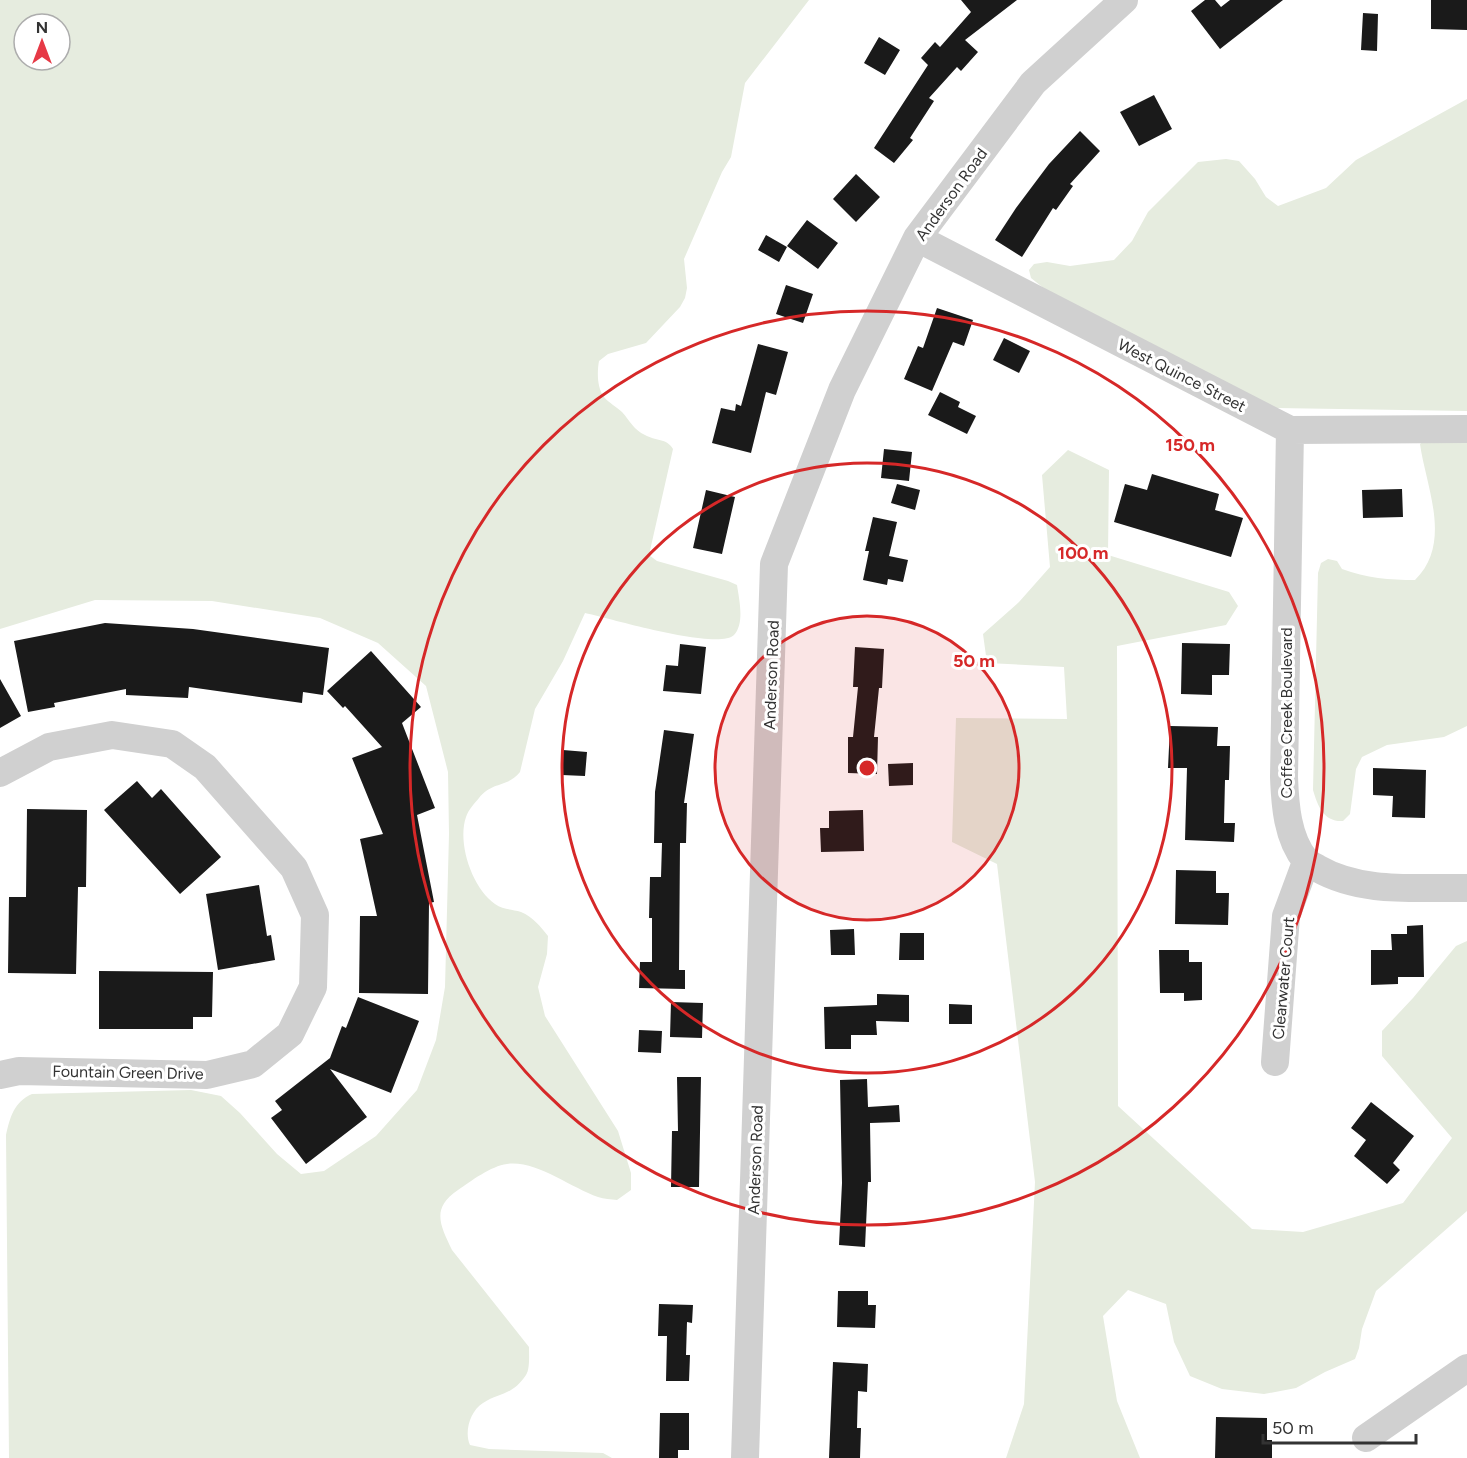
<svg xmlns="http://www.w3.org/2000/svg" width="1467" height="1458" font-family="Figtree,sans-serif">
<rect width="100%" height="100%" fill="#fff"/>
<!-- green -->
<path fill="#e6ecdf" fill-rule="evenodd" d="M 0,0 L 809,0 L 745,83 L 731,157 L 722,172 L 684,259 L 687,288 L 685,298 L 680,307 L 646,343 L 608,354 L 599,361 C 597,372 597,388 604,397 C 609,403 617,407 622,412 C 630,421 634,430 645,435 C 655,441 667,438 673,449 L 649,555 L 657,561 L 728,581 L 737,585 C 739,599 745,623 734,635 C 718,651 609,618 585,613 L 563,661 L 535,709 L 520,772 C 507,788 492,781 479,798 C 475,803 468,810 466,817 C 457,843 472,888 495,904 C 503,910 512,909 521,912 C 533,917 540,926 548,936 L 547,954 L 538,987 L 545,1016 L 618,1131 L 631,1173 L 631,1190 L 617,1200 C 611,1199 604,1199 598,1197 C 571,1188 536,1160 507,1164 C 491,1166 471,1181 458,1190 C 431,1208 440,1225 452,1250 L 529,1347 C 529,1355 530,1369 526,1375 C 512,1396 500,1392 483,1403 C 470,1411 464,1432 470,1445 L 489,1449 L 603,1453 L 612,1458 L 9,1458 L 6,1135 C 10,1117 14,1102 32,1094 L 191,1090 L 221,1096 L 240,1113 L 277,1154 L 301,1174 L 324,1171 L 376,1136 L 417,1090 L 436,1040 L 445,987 L 449,834 L 448,772 L 426,686 L 378,643 L 320,618 L 212,601 L 95,600 L 0,629 ZM 24,24 L 60,24 L 60,60 L 24,60 Z
M 1467,99 L 1467,411 L 1276,408 L 1051,294 L 1031,278 L 1029,270 L 1034,264 L 1047,262 L 1070,266 L 1114,260 L 1132,241 L 1148,212 L 1198,162 L 1226,159 L 1239,161 L 1255,179 L 1266,197 L 1278,206 L 1326,188 L 1356,160 Z
M 1467,438 L 1467,726 L 1444,737 L 1387,745 L 1362,757 L 1356,769 L 1350,814 L 1343,821 C 1324,822 1318,807 1313,790 L 1318,573 L 1321,563 L 1328,559 L 1337,561 L 1342,569 C 1366,578 1390,580 1415,580 C 1453,543 1426,487 1420,444 L 1425,440 Z
M 1068,450 L 1109,470 L 1108,555 L 1229,592 L 1238,606 L 1226,625 L 1117,646 L 1118,1106 L 1252,1229 L 1303,1232 L 1403,1203 L 1452,1138 L 1382,1056 L 1382,1031 L 1413,998 L 1456,946 L 1467,941 L 1467,1211 L 1376,1291 L 1362,1329 L 1359,1348 L 1355,1359 L 1325,1372 L 1296,1388 L 1264,1394 L 1222,1389 L 1190,1376 L 1174,1342 L 1166,1304 L 1128,1290 L 1103,1316 L 1117,1401 L 1140,1458 L 1006,1458 L 1024,1404 L 1035,1182 L 997,864 L 952,842 L 956,718 L 1067,719 L 1064,667 L 987,663 L 983,634 L 1019,602 L 1050,567 L 1042,475 Z"/>
<!-- building -->
<path fill="#1a1a1a" d="M 961,0 L 1017,0 L 965,40 L 978,52 L 961,71 L 957,67 L 929,98 L 934,101 L 910,138 L 913,140 L 894,163 L 874,148 L 928,65 L 921,58 L 935,42 L 940,47 L 971,12 Z
M 1205,0 L 1215,0 L 1221,7 L 1230,0 L 1283,0 L 1220,49 L 1191,11 Z
M 1431,0 L 1467,0 L 1467,30 L 1431,29 Z
M 1363,13 L 1378,14 L 1377,51 L 1361,50 Z
M 879,37 L 900,50 L 885,75 L 864,63 Z
M 1154,95 L 1172,129 L 1139,146 L 1120,112 Z
M 1080,131 L 1100,151 L 1070,184 L 1073,186 L 1056,210 L 1053,208 L 1022,257 L 995,240 L 1016,208 L 1049,164 Z
M 856,174 L 880,197 L 856,222 L 833,199 Z
M 807,220 L 838,243 L 818,269 L 787,246 Z
M 766,235 L 787,247 L 779,262 L 758,250 Z
M 786,285 L 813,294 L 803,323 L 776,314 Z
M 937,308 L 973,320 L 964,346 L 953,342 L 932,391 L 904,379 L 918,346 L 923,348 Z
M 1004,338 L 1030,351 L 1019,373 L 993,360 Z
M 758,344 L 788,352 L 776,395 L 766,392 L 751,453 L 712,443 L 721,408 L 735,411 L 736,404 L 741,406 Z
M 940,392 L 960,402 L 958,407 L 976,416 L 967,434 L 928,415 Z
M 884,449 L 912,452 L 909,481 L 881,478 Z
M 1152,474 L 1219,494 L 1215,510 L 1243,518 L 1231,557 L 1114,522 L 1125,484 L 1147,490 Z
M 897,484 L 920,490 L 915,510 L 891,503 Z
M 1402,489 L 1403,517 L 1363,518 L 1362,490 Z
M 706,490 L 735,497 L 722,554 L 693,548 Z
M 873,517 L 897,522 L 889,556 L 908,560 L 903,582 L 888,579 L 887,585 L 863,580 L 869,551 L 865,551 Z
M 105,623 L 193,629 L 329,648 L 323,695 L 303,692 L 302,703 L 189,687 L 188,698 L 126,695 L 126,689 L 54,703 L 55,707 L 28,712 L 14,641 Z
M 1182,643 L 1230,644 L 1229,675 L 1212,675 L 1212,695 L 1181,694 Z
M 680,644 L 706,647 L 701,694 L 663,691 L 666,665 L 678,666 Z
M 855,647 L 884,649 L 882,688 L 879,688 L 874,737 L 878,737 L 877,774 L 848,773 L 848,737 L 853,737 L 858,687 L 853,687 Z
M 371,651 L 421,707 L 402,723 L 435,808 L 417,815 L 434,902 L 429,903 L 428,994 L 359,993 L 360,916 L 377,916 L 360,839 L 383,834 L 352,758 L 382,747 L 345,706 L 343,708 L 327,691 Z
M 0,679 L 21,716 L 0,728 Z
M 1170,726 L 1218,727 L 1217,746 L 1230,746 L 1229,780 L 1225,780 L 1224,823 L 1235,823 L 1234,842 L 1185,840 L 1187,768 L 1168,768 Z
M 664,730 L 694,734 L 684,803 L 687,803 L 686,843 L 680,843 L 679,970 L 685,970 L 685,989 L 639,988 L 640,962 L 652,962 L 652,918 L 649,918 L 650,877 L 661,877 L 662,843 L 654,843 L 655,792 Z
M 563,750 L 587,752 L 585,776 L 562,775 Z
M 913,763 L 913,785 L 889,786 L 888,764 Z
M 1373,768 L 1426,770 L 1425,818 L 1392,817 L 1393,796 L 1373,795 Z
M 137,781 L 152,798 L 161,789 L 221,857 L 180,894 L 104,810 Z
M 27,809 L 87,810 L 86,887 L 78,887 L 76,974 L 8,973 L 9,897 L 26,897 Z
M 863,810 L 864,851 L 821,852 L 820,828 L 829,828 L 829,811 Z
M 1176,870 L 1216,871 L 1216,893 L 1229,893 L 1228,925 L 1175,924 Z
M 259,885 L 267,936 L 271,935 L 275,960 L 218,970 L 206,894 Z
M 1423,925 L 1424,977 L 1398,977 L 1398,984 L 1371,985 L 1371,950 L 1392,950 L 1391,934 L 1407,934 L 1407,926 Z
M 854,929 L 855,955 L 831,955 L 830,930 Z
M 900,933 L 924,933 L 924,960 L 899,960 Z
M 1159,950 L 1189,950 L 1189,962 L 1202,962 L 1202,1000 L 1184,1001 L 1184,993 L 1160,993 Z
M 99,971 L 213,972 L 212,1017 L 193,1017 L 193,1029 L 99,1029 Z
M 877,994 L 909,995 L 909,1022 L 876,1021 L 877,1035 L 851,1035 L 851,1049 L 825,1049 L 824,1007 L 877,1005 Z
M 358,997 L 419,1021 L 391,1093 L 330,1069 L 367,1117 L 306,1164 L 271,1118 L 282,1110 L 275,1101 L 330,1058 L 342,1026 L 346,1028 Z
M 671,1002 L 703,1003 L 702,1038 L 670,1037 Z
M 949,1004 L 972,1005 L 972,1024 L 949,1024 Z
M 639,1030 L 662,1031 L 661,1053 L 638,1052 Z
M 677,1077 L 701,1077 L 699,1187 L 671,1187 L 672,1131 L 678,1131 Z
M 867,1079 L 868,1107 L 899,1105 L 900,1122 L 870,1123 L 871,1182 L 868,1182 L 865,1247 L 839,1245 L 842,1183 L 840,1080 Z
M 1371,1102 L 1414,1136 L 1393,1163 L 1400,1170 L 1387,1184 L 1354,1156 L 1366,1140 L 1351,1128 Z
M 838,1291 L 868,1291 L 868,1305 L 876,1305 L 875,1328 L 837,1327 Z
M 659,1304 L 693,1305 L 692,1323 L 687,1322 L 686,1355 L 690,1355 L 689,1381 L 666,1381 L 667,1336 L 658,1336 Z
M 833,1362 L 868,1364 L 867,1392 L 858,1391 L 857,1428 L 861,1428 L 860,1458 L 829,1458 Z
M 660,1413 L 689,1413 L 689,1450 L 678,1450 L 678,1458 L 659,1458 Z
M 1216,1417 L 1267,1418 L 1267,1440 L 1272,1440 L 1272,1458 L 1215,1458 Z"/>
<g fill="none" stroke-linecap="round" stroke-linejoin="round">
<!-- minor -->
<path stroke="#d0d0d0" stroke-width="28" d="M 917,238 L 1290,430 L 1467,429
M 1290,430 L 1284,777 C 1285,804 1287,838 1306,861 C 1308,864 1314,866 1317,868 C 1362,894 1417,887 1467,888
M 0,773 L 49,747 L 112,735 L 172,744 L 205,767 L 294,868 L 315,915 L 313,987 L 290,1034 L 253,1064 L 207,1075 L 19,1071 L 0,1075
M 1275,1062 L 1286,916 L 1306,862
M 1366,1438 L 1467,1368
M 745,1458 L 774,564 L 842,390 L 917,238 L 1033,83 L 1124,0"/>
</g>
<!-- distance rings -->
<circle cx="867" cy="768" r="152" fill="#d62828" fill-opacity=".12"/>
<g fill="none" stroke="#d62828" stroke-width="3">
<circle cx="867" cy="768" r="152"/>
<circle cx="867" cy="768" r="305"/>
<circle cx="867" cy="768" r="457"/>
</g>
<g text-anchor="middle" stroke-width="6" stroke-linejoin="round" paint-order="stroke">
<!-- street labels -->
<g font-size="16" fill="#333" stroke="#fff">
<text transform="translate(951 194) rotate(-54)" y="6">Anderson Road</text>
<text transform="translate(1182 375) rotate(27)" y="6">West Quince Street</text>
<text transform="translate(771 675) rotate(-88)" y="6">Anderson Road</text>
<text transform="translate(1286 713) rotate(-90)" y="6">Coffee Creek Boulevard</text>
<text transform="translate(1283 978) rotate(-85)" y="6">Clearwater Court</text>
<text transform="translate(128 1072) rotate(1)" y="6">Fountain Green Drive</text>
<text transform="translate(755 1160) rotate(-88)" y="6">Anderson Road</text>
</g>
</g>
<circle cx="867" cy="768" r="9" fill="#d62828" stroke="#fff" stroke-width="3"/>
<g font-size="18" text-anchor="middle" font-weight="bold" fill="#d62828" stroke="#fff" stroke-width="6" stroke-linejoin="round" paint-order="stroke">
<text x="1190" y="451">150 m</text>
<text x="1083" y="559">100 m</text>
<text x="974" y="667">50 m</text>
</g>
<!-- north arrow -->
<g transform="translate(42 42)"><circle r="28" fill="#ffffff" stroke="#adadad" stroke-width="1.5"/>
<path d="M0-4.5L10 22L0 15L-10 22Z" fill="#e63946"/>
<text y="-9" font-size="16" font-weight="bold" text-anchor="middle" fill="#333333">N</text>
</g>
<!-- scale -->
<path d="M1263 1434v9h153v-9" fill="none" stroke="#333333" stroke-width="3"/>
<text x="1272" y="1434" font-size="18" fill="#333333" stroke="#ffffff" stroke-width="4.5" paint-order="stroke">50 m</text>
</svg>
